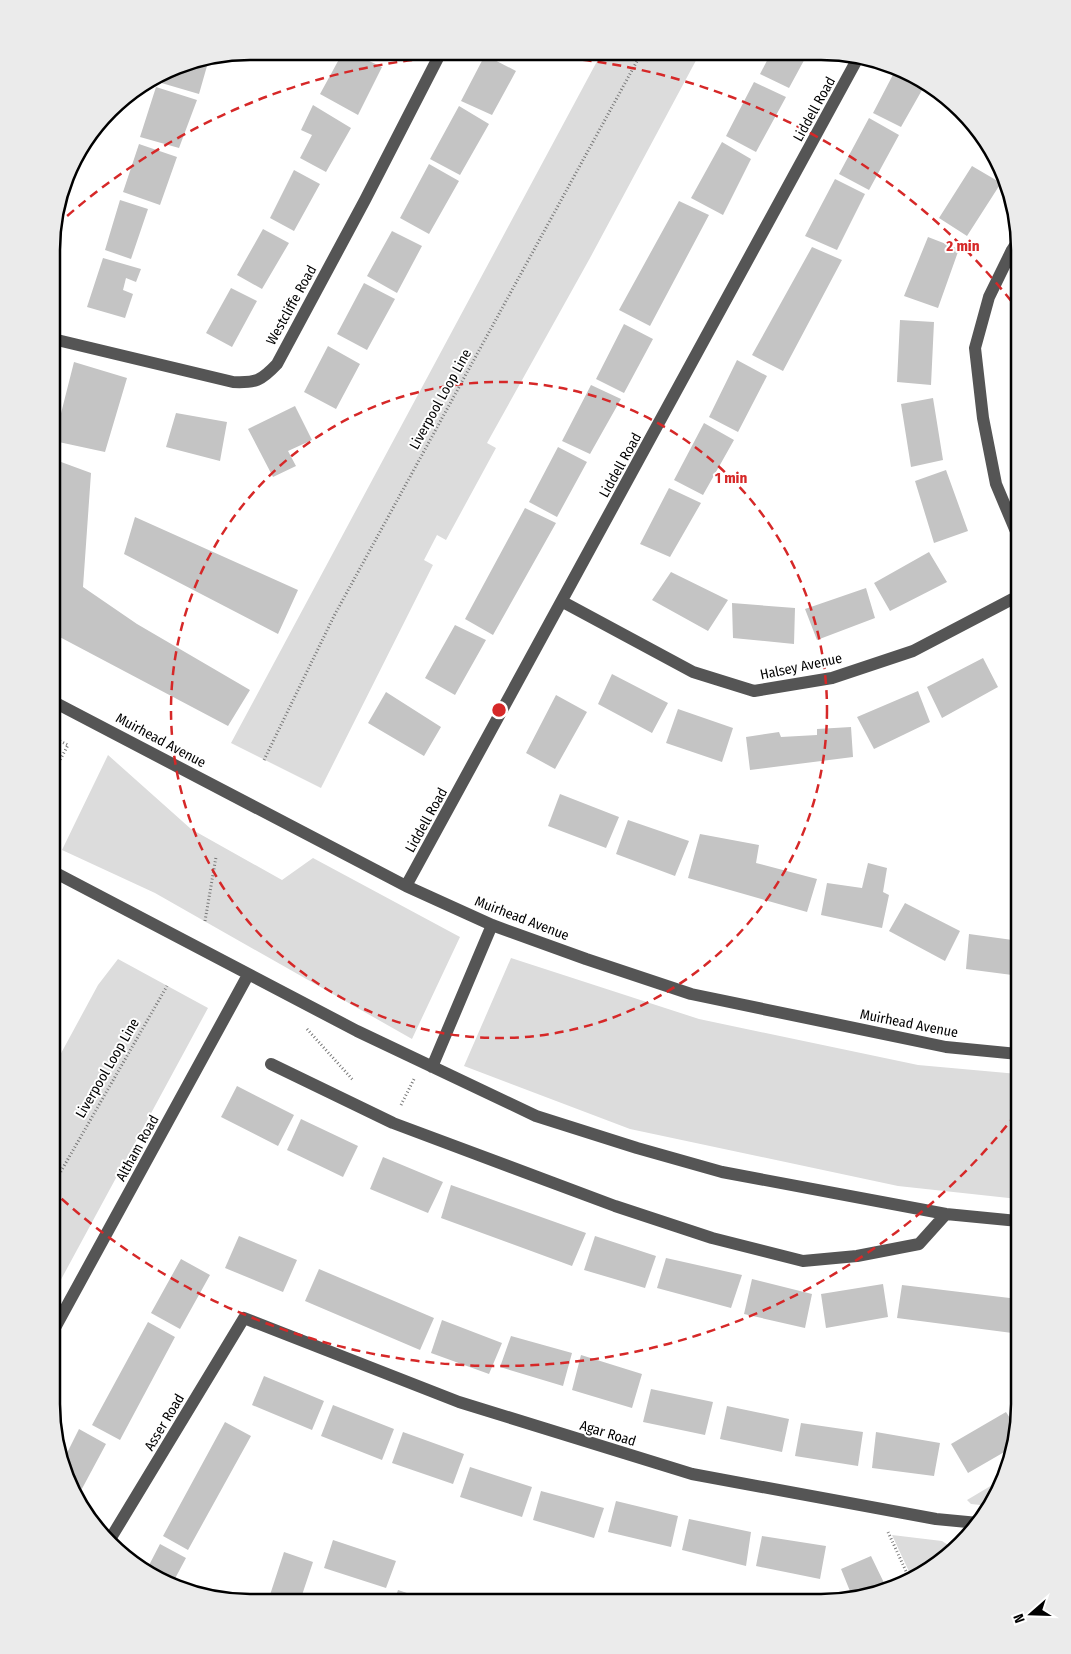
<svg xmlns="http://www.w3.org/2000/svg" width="1071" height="1654" font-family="'Fira Sans Condensed',sans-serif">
<rect width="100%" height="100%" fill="#fff"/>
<!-- green -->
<path fill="#dcdcdc" d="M 602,52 L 700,53 L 590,258 L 487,443 L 496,448 L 446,540 L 437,535 L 424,560 L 433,565 L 321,788 L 231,743 Z
M 108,755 L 191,829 L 282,880 L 313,858 L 460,937 L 412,1039 L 155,893 L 62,850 Z
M 511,958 L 699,1019 L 918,1065 L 1019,1074 L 1019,1199 L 898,1186 L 630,1129 L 464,1066 Z
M 118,959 L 208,1008 L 51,1298 L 52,1070 L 98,985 Z
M 1004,1478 L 990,1506 L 971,1504 L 967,1500 Z
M 892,1535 L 942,1541 L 948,1545 L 953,1553 L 912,1578 Z"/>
<!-- building -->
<path fill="#c4c4c4" d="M 343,52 L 350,52 L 382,67 L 358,115 L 320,94 Z
M 771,53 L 808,53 L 789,88 L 760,74 Z
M 485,55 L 516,71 L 492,115 L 461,101 Z
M 209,59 L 199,94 L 158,82 L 161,75 L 174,66 Z
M 897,67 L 926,83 L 901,127 L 873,113 Z
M 754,82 L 786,97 L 756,152 L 726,136 Z
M 156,87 L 197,100 L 179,148 L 140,137 Z
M 313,105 L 351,128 L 326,172 L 300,158 L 312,135 L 301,130 Z
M 459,106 L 489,124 L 460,175 L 430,159 Z
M 869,118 L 899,135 L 869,190 L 839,174 Z
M 722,142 L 751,159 L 723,215 L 691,198 Z
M 139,144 L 177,157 L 160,205 L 123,192 Z
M 429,164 L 459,181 L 429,234 L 400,218 Z
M 972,166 L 1001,183 L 967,236 L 939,218 Z
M 294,170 L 320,184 L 294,231 L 270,218 Z
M 835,179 L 865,194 L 837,250 L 805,236 Z
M 120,200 L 148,209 L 131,259 L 105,250 Z
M 679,201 L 709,215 L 650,326 L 619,310 Z
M 263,229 L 289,243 L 262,289 L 237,275 Z
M 392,231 L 422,246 L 397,293 L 367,276 Z
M 928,237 L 959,249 L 938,308 L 904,296 Z
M 812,247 L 842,260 L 783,371 L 752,355 Z
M 103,258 L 141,269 L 136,282 L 126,278 L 123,290 L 133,294 L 125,318 L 87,307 Z
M 364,283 L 395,299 L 367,350 L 337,334 Z
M 231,288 L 257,301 L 232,347 L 206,333 Z
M 900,320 L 934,322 L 931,385 L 897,382 Z
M 624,324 L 653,339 L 624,393 L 596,379 Z
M 328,346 L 360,364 L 336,409 L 304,392 Z
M 737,360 L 767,376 L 738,432 L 709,417 Z
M 74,362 L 127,378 L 105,452 L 54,441 Z
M 591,385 L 621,399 L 590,454 L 562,441 Z
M 933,398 L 943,460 L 911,467 L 901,404 Z
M 295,406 L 312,440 L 288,451 L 296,466 L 273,477 L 248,429 Z
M 176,413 L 227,422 L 220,461 L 166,447 Z
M 704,423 L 734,440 L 703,495 L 674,480 Z
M 558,447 L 587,462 L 557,517 L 529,502 Z
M 53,459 L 91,473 L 83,587 L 137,624 L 250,690 L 228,726 L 54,634 L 52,630 Z
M 946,470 L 968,531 L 934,543 L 915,481 Z
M 669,488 L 701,503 L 670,557 L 640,544 Z
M 525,508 L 556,523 L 493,635 L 465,619 Z
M 135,517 L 298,590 L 278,634 L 124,554 Z
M 929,552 L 947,582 L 890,611 L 874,583 Z
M 671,572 L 728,600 L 708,631 L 652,600 Z
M 866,588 L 875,618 L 817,640 L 805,609 Z
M 732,603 L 795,608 L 794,644 L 733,638 Z
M 455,625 L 486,640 L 455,695 L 425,678 Z
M 983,658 L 998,687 L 942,718 L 927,687 Z
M 612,674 L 668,703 L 652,733 L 598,704 Z
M 1020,690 L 1020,707 L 1011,695 Z
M 918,691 L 930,722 L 874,749 L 857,717 Z
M 386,692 L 441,727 L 424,756 L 368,723 Z
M 556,695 L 587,712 L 555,769 L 526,753 Z
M 678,709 L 733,728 L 722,762 L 666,743 Z
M 851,727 L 853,757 L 750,770 L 746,737 L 779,732 L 781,737 L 817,735 L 817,729 Z
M 560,794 L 619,817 L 606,848 L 548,826 Z
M 628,820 L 689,841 L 675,876 L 616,854 Z
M 700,834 L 759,845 L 756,863 L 817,879 L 807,912 L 688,878 Z
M 868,863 L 887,868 L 883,892 L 889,895 L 882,928 L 821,915 L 827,883 L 862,888 Z
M 905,903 L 960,931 L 945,961 L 889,931 Z
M 969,934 L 1019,941 L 1019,976 L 966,969 Z
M 237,1086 L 294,1115 L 278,1146 L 221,1117 Z
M 301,1119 L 358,1146 L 343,1177 L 287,1150 Z
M 383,1157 L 443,1182 L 428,1213 L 370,1189 Z
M 451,1185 L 586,1233 L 572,1266 L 441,1218 Z
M 239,1236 L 297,1260 L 283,1292 L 225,1268 Z
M 595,1236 L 656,1256 L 645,1288 L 584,1270 Z
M 666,1258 L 742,1275 L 731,1308 L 657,1288 Z
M 181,1259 L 210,1275 L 180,1329 L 151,1313 Z
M 319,1269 L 434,1318 L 420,1350 L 305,1301 Z
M 752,1279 L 812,1294 L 805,1328 L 744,1314 Z
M 883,1284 L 888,1317 L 826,1328 L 821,1294 Z
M 902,1285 L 1019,1299 L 1019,1334 L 897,1318 Z
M 442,1320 L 502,1343 L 489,1374 L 431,1353 Z
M 148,1322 L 175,1337 L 120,1440 L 92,1425 Z
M 511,1336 L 572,1353 L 563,1386 L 500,1367 Z
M 581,1355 L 642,1374 L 632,1408 L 572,1390 Z
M 264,1376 L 324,1401 L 312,1430 L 252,1405 Z
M 651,1389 L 713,1402 L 705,1435 L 643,1422 Z
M 333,1405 L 394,1429 L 382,1460 L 321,1436 Z
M 727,1406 L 789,1419 L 782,1452 L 720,1439 Z
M 1006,1412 L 1017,1429 L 1013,1447 L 968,1473 L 951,1444 Z
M 225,1422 L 251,1436 L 188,1550 L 163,1536 Z
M 801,1423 L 863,1432 L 858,1466 L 795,1456 Z
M 79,1429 L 106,1444 L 77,1498 L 67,1480 L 63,1461 Z
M 403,1432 L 464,1454 L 453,1484 L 392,1463 Z
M 876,1432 L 940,1443 L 934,1476 L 872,1468 Z
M 470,1467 L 532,1487 L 522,1517 L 460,1497 Z
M 541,1491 L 604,1508 L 594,1538 L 533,1520 Z
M 616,1501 L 678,1516 L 671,1547 L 608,1532 Z
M 689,1519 L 751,1532 L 746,1566 L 682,1550 Z
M 762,1536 L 826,1546 L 820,1579 L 756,1566 Z
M 333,1540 L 396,1561 L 386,1588 L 324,1568 Z
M 160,1544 L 186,1558 L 171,1586 L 146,1571 Z
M 284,1552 L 313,1562 L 300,1601 L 268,1601 Z
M 871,1556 L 887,1589 L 852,1596 L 841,1569 Z
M 398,1590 L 425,1599 L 425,1602 L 394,1602 Z"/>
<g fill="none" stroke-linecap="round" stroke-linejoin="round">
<!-- path -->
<path stroke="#777" stroke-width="3" stroke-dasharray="1 2.5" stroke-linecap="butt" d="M 264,760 L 334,616 L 642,52
M 52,775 L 68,745 L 52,737
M 205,921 L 216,857
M 307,1029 L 353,1080
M 401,1105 L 414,1079
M 52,1187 L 167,986
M 888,1532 L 910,1580"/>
<!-- minor -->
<path stroke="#555" stroke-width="12" d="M 53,225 L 53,223
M 1018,241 L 1012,250 L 989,297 L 975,348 L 983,418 L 996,484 L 1020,541
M 53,339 L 233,382 C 256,383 261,381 277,364 L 365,200 L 441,52
M 563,602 L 693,672 L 754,691 L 832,678 L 913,651 L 1020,595
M 52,701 L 406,886 L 492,925 L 586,959 L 691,994 L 946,1047 L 1019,1054
M 52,871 L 357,1031 L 536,1116 L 637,1148 L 722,1172 L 946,1214 L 1019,1221
M 406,886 L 859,56
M 271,1064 L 393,1123 L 615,1206 L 712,1238 L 803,1261 L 857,1256 L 919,1244 L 946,1214
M 432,1067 L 492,925
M 51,1335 L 248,975
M 109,1541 L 244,1318 L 459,1402 L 692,1474 L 936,1519 L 978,1523"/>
</g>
<!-- distance rings -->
<g fill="none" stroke="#d62828" stroke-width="2.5" stroke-dasharray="9 6">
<circle cx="499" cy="710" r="328"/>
<path d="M1016 1114A656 656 0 0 1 52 1190M56 226A656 656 0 0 1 1019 311"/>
</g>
<g text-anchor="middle" stroke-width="4" stroke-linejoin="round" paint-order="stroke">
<!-- street labels -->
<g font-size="14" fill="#000" stroke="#fff">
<text transform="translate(814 109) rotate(-61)" y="5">Liddell Road</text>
<text transform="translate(291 305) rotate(-61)" y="5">Westcliffe Road</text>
<text transform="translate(440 399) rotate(-61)" y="5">Liverpool Loop Line</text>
<text transform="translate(620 465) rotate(-61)" y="5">Liddell Road</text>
<text transform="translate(801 666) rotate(-12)" y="5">Halsey Avenue</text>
<text transform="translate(161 740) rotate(28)" y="5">Muirhead Avenue</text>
<text transform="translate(426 820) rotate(-61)" y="5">Liddell Road</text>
<text transform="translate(522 918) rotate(21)" y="5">Muirhead Avenue</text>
<text transform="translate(909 1023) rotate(11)" y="5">Muirhead Avenue</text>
<text transform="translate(107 1068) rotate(-60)" y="5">Liverpool Loop Line</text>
<text transform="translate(137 1148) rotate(-61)" y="5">Altham Road</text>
<text transform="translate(164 1422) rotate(-59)" y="5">Asser Road</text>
<text transform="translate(608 1433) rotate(17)" y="5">Agar Road</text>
</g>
</g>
<!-- crop -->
<path d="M0 0H1071V1654H0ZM250 60H821A190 190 0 0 1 1011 250V1404A190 190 0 0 1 821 1594H250A190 190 0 0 1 60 1404V250A190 190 0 0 1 250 60Z" fill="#ebebeb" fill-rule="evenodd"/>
<path fill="none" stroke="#000" stroke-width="2.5" d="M250 60H821A190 190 0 0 1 1011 250V1404A190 190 0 0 1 821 1594H250A190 190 0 0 1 60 1404V250A190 190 0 0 1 250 60Z"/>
<circle cx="499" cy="710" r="8" fill="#d62828" stroke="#fff" stroke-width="2.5"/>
<g font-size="15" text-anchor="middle" font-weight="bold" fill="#d62828" stroke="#fff" stroke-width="4" stroke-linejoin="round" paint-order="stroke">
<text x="963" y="251">2 min</text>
<text x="731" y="483">1 min</text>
</g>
<!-- north arrow -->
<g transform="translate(1031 1614) rotate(250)" stroke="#ffffff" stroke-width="4" paint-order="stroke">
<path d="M0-4L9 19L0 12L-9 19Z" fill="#000000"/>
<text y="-8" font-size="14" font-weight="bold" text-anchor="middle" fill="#000000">N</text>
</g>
</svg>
